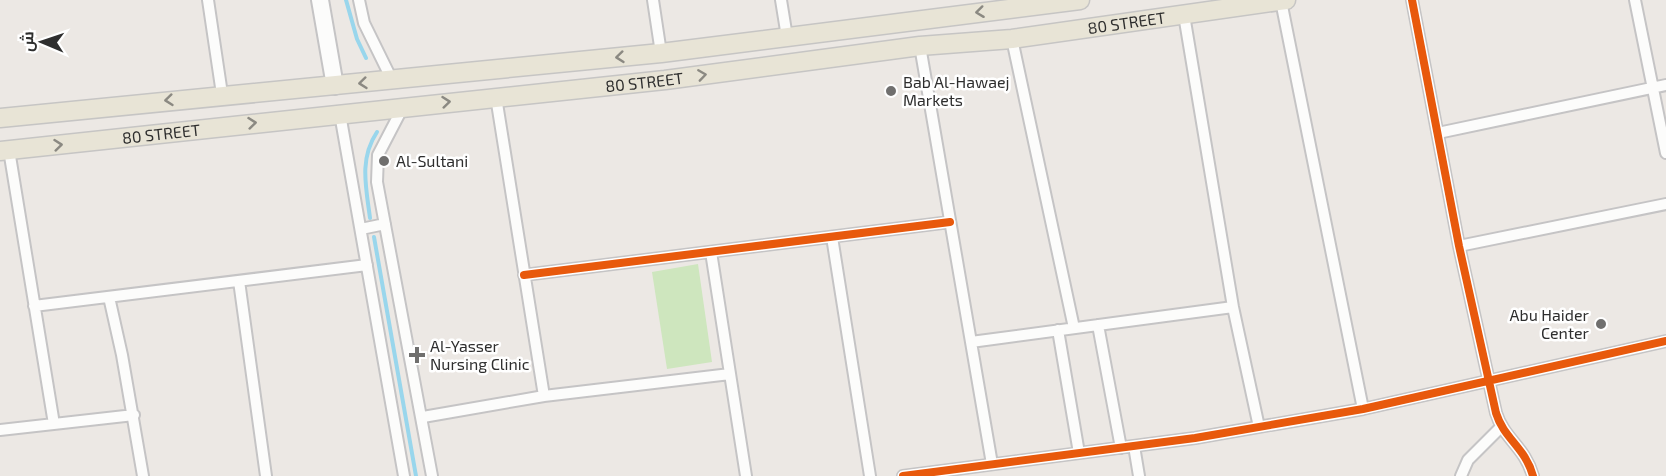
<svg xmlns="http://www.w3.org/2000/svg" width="1666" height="476" font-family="'Exo 2',Cairo,sans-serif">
<rect width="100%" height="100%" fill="#ece8e4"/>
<!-- green -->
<path fill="#cee6be" d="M 698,264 L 712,362 L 667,369 L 652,272 Z"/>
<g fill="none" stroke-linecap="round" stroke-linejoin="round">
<!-- stream -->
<path stroke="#99d6ec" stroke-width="4" d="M 346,0 L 357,39 L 366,58
M 370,218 C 366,187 359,159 377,132
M 374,237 L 416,476"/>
<!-- street casing -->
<g stroke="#c5c4c5" stroke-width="14">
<path id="street" d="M 208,0 L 222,94
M 359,0 L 364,23 L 392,80
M 653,0 L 661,53
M 781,0 L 787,37
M 1412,0 L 1459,246 L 1496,413 C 1504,439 1525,447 1533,476
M 1635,0 L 1666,153
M 1281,1 L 1363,409
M 1184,15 L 1233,307 L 1259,427
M 1012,39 L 1074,328
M 920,46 L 992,464
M 496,97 L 544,396
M 403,107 L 378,155 L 377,182 L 432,476
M 340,114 L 404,476
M 1438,133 L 1666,85
M 9,150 L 54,424
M 361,229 L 385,224
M 832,237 L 870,476
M 1459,246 L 1666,204
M 711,252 L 746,476
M 524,275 L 950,222
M 239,281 L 266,476
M 109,297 L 122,355 L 143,476
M 34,306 L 367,265
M 1098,325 L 1121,448
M 1058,330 L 1079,453
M 971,342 L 1233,307
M 423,417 L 544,396 L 730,374
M 0,430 L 134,415
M 1134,446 L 1139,476
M 903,476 L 1195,438 L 1363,409 L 1666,341
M 1461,476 L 1468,460 L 1501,427"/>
</g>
<!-- secondary casing -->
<g stroke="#c5c4c5" stroke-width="20">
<path id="secondary" d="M 320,0 L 335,86"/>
</g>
<!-- primary casing -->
<g stroke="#c6c5c4" stroke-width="21">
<g id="primary">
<path d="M 0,118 L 661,53 L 1080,0"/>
<path id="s1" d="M 0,151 L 665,80 L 920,46 L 1012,39 L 1286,0"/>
</g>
</g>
<!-- street -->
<use href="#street" stroke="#fcfcfb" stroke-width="10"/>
<!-- secondary -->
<use href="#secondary" stroke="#fcfcfb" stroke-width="16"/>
<!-- primary -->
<use href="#primary" stroke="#e8e4d6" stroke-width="18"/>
<!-- cycleway casing -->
<g stroke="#fff" stroke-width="11">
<path id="cycleway" d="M 1412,0 L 1459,246 L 1496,413 C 1504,439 1525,447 1533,476
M 524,275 L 950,222
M 903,476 L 1195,438 L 1363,409 L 1666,341"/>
</g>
<!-- cycleway -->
<use href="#cycleway" stroke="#e8590c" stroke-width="8"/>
</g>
<!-- one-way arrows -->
<defs><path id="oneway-chevron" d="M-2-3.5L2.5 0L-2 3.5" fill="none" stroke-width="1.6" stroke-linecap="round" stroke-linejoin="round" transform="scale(1.5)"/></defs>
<g stroke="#8b8982">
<use href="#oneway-chevron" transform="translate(980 12) rotate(173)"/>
<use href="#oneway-chevron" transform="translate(620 57) rotate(174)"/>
<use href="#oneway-chevron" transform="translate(702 75) rotate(-8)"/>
<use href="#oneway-chevron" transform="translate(363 83) rotate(174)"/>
<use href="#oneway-chevron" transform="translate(169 100) rotate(174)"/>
<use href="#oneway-chevron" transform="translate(446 102) rotate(-6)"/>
<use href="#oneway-chevron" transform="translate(252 123) rotate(-6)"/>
<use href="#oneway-chevron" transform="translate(58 145) rotate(-6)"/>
</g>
<!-- markers -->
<g fill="#706f6e" stroke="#fff" stroke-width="2">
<circle cx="891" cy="91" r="6"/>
<circle cx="384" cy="161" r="6"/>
<circle cx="1601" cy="324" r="6"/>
<path d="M414 346h6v6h6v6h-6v6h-6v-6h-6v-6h6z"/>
</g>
<g text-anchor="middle" stroke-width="5" stroke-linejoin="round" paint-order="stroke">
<!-- street labels -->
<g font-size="16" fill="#2e2e2e" stroke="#fff">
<text dy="6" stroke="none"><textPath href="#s1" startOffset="1134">80 STREET</textPath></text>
<text dy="6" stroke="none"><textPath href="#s1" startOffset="648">80 STREET</textPath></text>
<text dy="6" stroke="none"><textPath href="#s1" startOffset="162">80 STREET</textPath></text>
</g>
<!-- poi labels -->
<g font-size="16" fill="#2e2e2e" stroke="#fff" text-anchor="start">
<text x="903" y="88">Bab Al-Hawaej<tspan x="903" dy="18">Markets</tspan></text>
<text x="396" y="167">Al-Sultani</text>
<text x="1589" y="321" text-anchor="end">Abu Haider<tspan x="1589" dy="18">Center</tspan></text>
<text x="430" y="352">Al-Yasser<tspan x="430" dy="18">Nursing Clinic</tspan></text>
</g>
</g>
<!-- north arrow -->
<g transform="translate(42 42) rotate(272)" stroke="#ffffff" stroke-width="4.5" paint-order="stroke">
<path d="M0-4.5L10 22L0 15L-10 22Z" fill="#2e2e2e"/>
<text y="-9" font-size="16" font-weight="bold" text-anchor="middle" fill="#2e2e2e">ش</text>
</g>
</svg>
